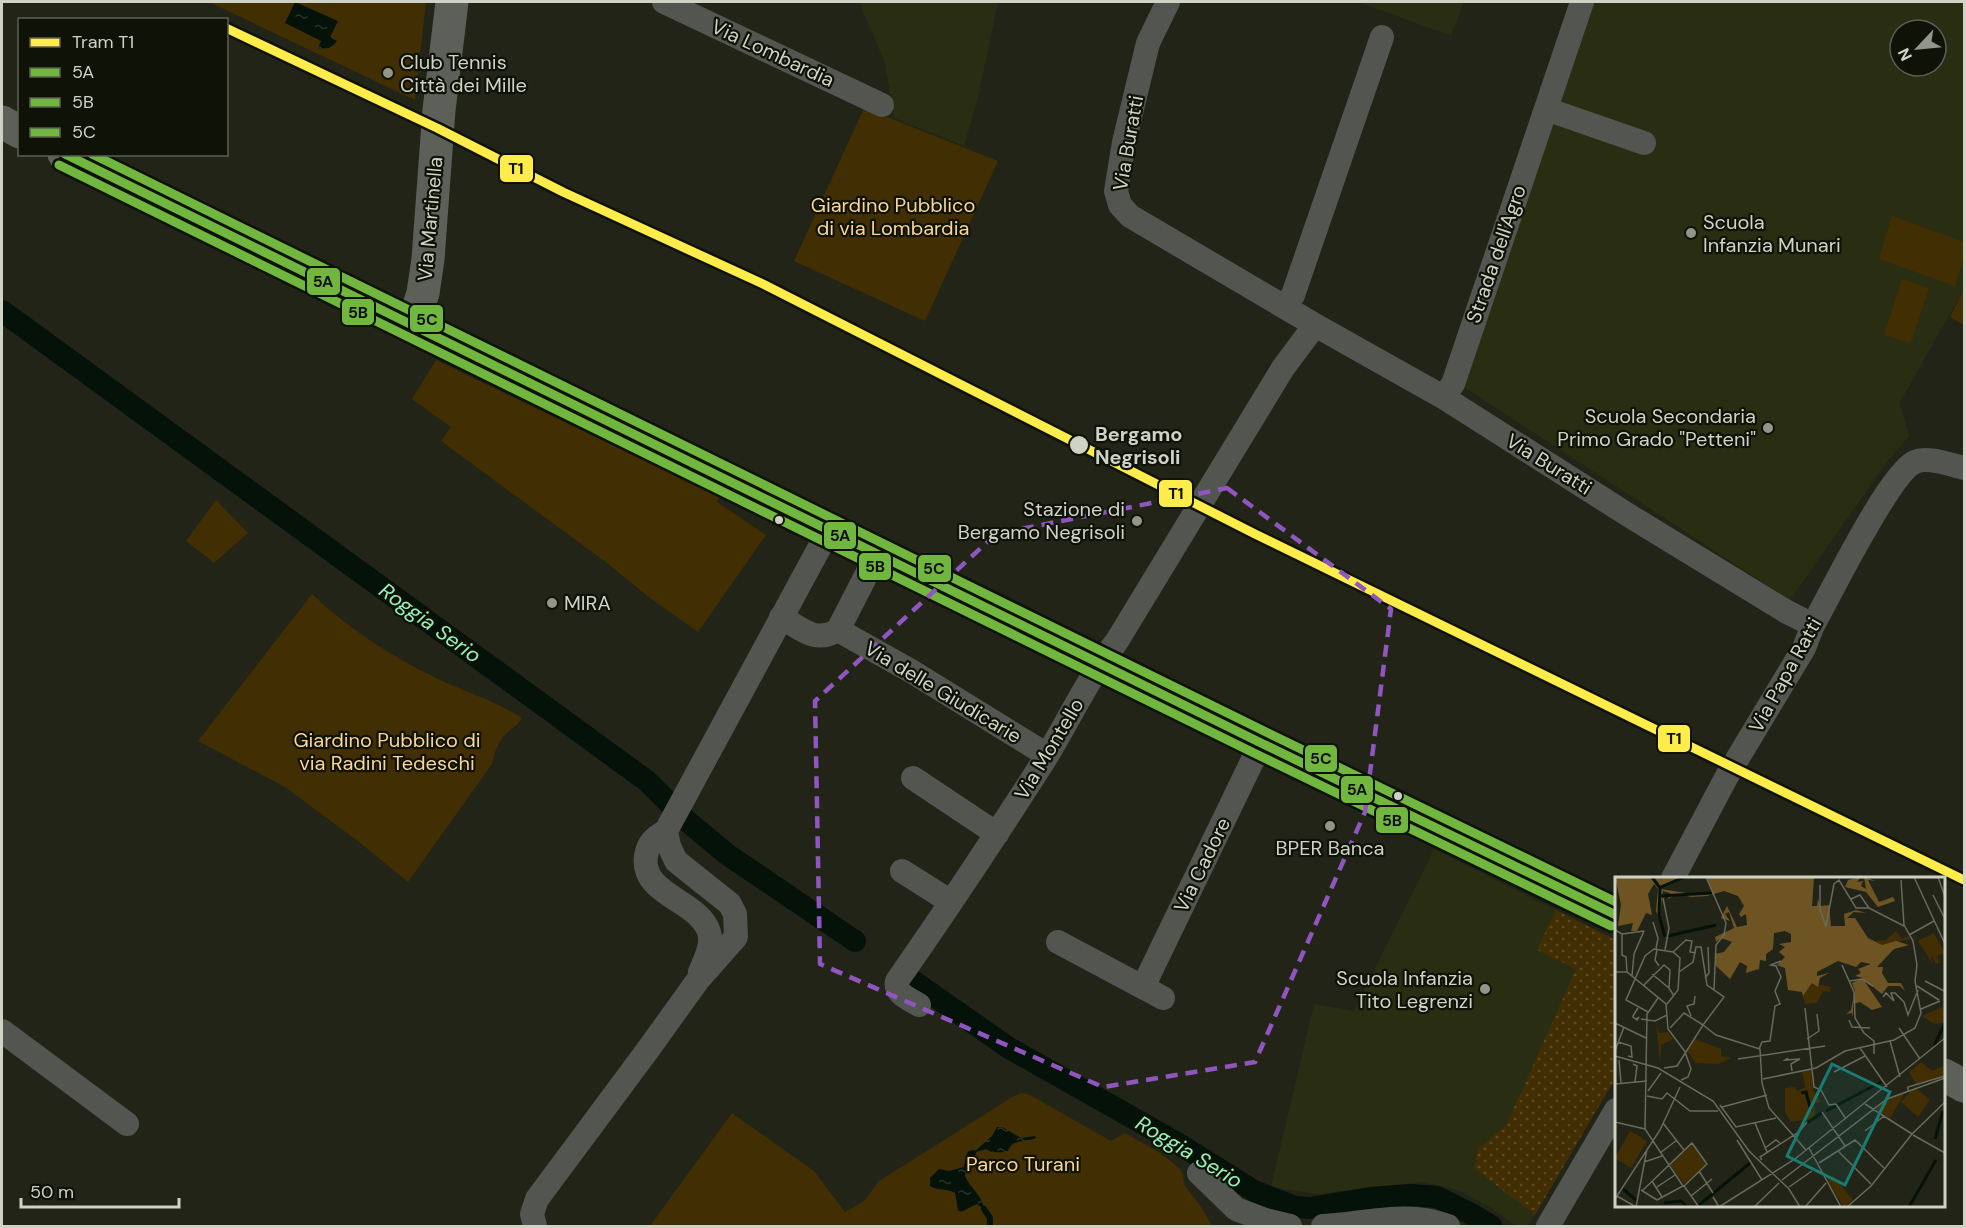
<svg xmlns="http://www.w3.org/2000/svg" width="1966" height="1228" font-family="'DM Sans',sans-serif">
<defs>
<pattern id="garden-dots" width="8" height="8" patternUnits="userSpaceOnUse" patternTransform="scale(1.5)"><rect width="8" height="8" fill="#422e03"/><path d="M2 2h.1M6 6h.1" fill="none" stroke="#5c4b26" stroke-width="1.8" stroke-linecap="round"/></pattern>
<pattern id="water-ripples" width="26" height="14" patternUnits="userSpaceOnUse" patternTransform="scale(1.5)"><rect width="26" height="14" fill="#041209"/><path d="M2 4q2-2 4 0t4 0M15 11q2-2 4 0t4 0" fill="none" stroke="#28342b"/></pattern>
</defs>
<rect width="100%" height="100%" fill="#222418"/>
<!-- built -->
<path fill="#292e12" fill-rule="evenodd" d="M 859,2 L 998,2 L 978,97 L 964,146 L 894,118 L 885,63 Z
M 1359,2 L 1464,2 L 1451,36 Z
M 1590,2 L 1964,2 L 1964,289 L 1900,402 L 1909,436 L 1886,463 L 1790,600 L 1458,383 ZM 1900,30 L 1936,30 L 1936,66 L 1900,66 Z
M 1434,849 L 1616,940 L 1616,1077 L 1528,1226 L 1516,1226 L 1491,1208 L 1459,1190 L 1423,1182 L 1318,1194 L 1271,1187 L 1314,1004 L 1354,1011 Z"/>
<!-- green -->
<path fill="#422e03" d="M 209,2 L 426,2 L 415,100 Z
M 864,108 L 998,161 L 925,321 L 794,261 Z
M 1892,216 L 1964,242 L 1964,256 L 1955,286 L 1879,259 Z
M 1902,279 L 1929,288 L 1911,343 L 1884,335 Z
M 1964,289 L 1964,325 L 1950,317 Z
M 436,360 L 720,497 L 717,502 L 766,535 L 698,632 L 650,598 L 607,563 L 441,441 L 451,427 L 412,399 Z
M 216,500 L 248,533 L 214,563 L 186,541 Z
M 312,594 C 348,628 389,655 434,677 C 463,691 494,700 522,718 C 518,726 510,729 504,736 C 497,744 494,754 492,764 L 408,882 L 359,842 L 285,787 L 198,741 Z
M 1022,1093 L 1030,1095 L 1111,1141 L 1125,1133 L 1160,1153 L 1179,1168 L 1183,1174 L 1184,1184 L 1201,1207 L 1212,1226 L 650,1226 L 732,1113 L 814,1171 L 845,1212 L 864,1201 L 879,1181 L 1014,1096 Z"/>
<!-- garden -->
<path fill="url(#garden-dots)" d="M 1556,910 L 1616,940 L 1616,1077 L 1535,1215 L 1474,1168 L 1478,1149 L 1507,1124 L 1576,969 L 1537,950 Z"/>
<!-- water -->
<path fill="url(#water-ripples)" d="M 295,2 L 338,21 L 330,37 L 337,41 C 332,48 326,50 318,48 L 321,41 L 285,23 Z
M 997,1127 L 1002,1127 L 1021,1138 L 1035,1136 L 1036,1138 C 1026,1143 1012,1138 1008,1151 C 1002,1153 990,1153 986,1149 L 973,1153 L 992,1136 Z
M 967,1166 L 965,1176 C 970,1188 983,1196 984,1209 L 977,1204 L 961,1212 L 958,1210 L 955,1193 C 947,1188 938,1191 930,1186 L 930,1178 L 939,1169 L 949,1171 Z"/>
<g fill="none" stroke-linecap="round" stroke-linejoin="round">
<!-- stream -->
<path stroke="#041209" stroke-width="6" d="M 967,1166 L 970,1154 L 973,1153
M 984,1209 L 990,1218 L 990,1226"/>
<!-- canal -->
<path stroke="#041209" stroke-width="22" d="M 2,311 L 647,781 L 687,821 L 728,855 L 855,941
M 913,981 L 1009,1048 L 1179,1144 L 1254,1191 L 1295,1207 L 1310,1208 L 1370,1198 L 1411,1195 L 1437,1197 L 1473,1215 L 1491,1226"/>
<!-- street -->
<path stroke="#525550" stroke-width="24" d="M 664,2 L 882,105
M 1168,2 L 1148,43 L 1124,142 L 1116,191 L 1120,205 L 1130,216 L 1315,325 L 1443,397 L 1633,518 L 1787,612 L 1813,625
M 1546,109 L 1644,143
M 1284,306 L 1293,295 L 1382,37
M 1443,397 L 1453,384 L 1582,2
M 781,617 C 802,629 815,644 838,630 L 877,554
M 838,630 L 911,671 L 1047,755
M 913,778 L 997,834
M 666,831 L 829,530
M 666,831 C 655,837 648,843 646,856 C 640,895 699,900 709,932 C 713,945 705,960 700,972
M 902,871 L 951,902
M 1673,878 L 1727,776 L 1804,648 L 1813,625 C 1830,595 1890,472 1915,462 C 1928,456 1951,465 1964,468
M 1058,942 L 1163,998
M 1143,987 L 1261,743
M 919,1005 C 910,999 894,994 897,981 C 948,908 997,834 1045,759 C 1069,720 1088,678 1117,641 L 1283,368 L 1315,325
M 2,1031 L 127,1124
M 1199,1173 L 1236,1209 L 1265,1220 L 1290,1226
M 535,1226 L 532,1214 L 537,1199 L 647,1051 L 698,980 L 736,937 L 735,914 L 730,904 L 676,861 L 669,846 L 666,831
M 1323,1226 C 1366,1224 1406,1210 1448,1226
M 1548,1226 L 1616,1110"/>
<!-- secondary -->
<path stroke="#5c6059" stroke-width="33" d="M 2,122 L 20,132
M 64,154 L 1261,743 L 1616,915
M 412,327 L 423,293 L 428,259 L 439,110 L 452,2
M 1944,1075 L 1964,1086"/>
<!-- bus-1 casing -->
<g stroke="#0f1207" stroke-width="14">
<path id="bus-1" d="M 65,154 L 1261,743 L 1616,915"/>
</g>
<!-- bus-2 casing -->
<g stroke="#0f1207" stroke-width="14">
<path id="bus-2" d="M 59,165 L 1256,754 L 1611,926"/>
</g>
<!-- bus-3 casing -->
<g stroke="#0f1207" stroke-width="14">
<path id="bus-3" d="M 92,154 L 1266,732 L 1616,902"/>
</g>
<!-- bus-1 -->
<use href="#bus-1" stroke="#71b73f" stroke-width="9"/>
<!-- bus-2 -->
<use href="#bus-2" stroke="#71b73f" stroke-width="9"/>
<!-- bus-3 -->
<use href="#bus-3" stroke="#71b73f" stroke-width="9"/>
<!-- tram-1 casing -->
<g stroke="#0f1207" stroke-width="14">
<path id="tram-1" d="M 226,28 L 437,128 L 563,192 L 763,284 L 1255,534 L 1964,880"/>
</g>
<!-- tram-1 -->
<use href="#tram-1" stroke="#fdec4a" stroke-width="9"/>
</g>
<!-- marked area -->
<path fill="none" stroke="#9056c0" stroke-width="4.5" stroke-dasharray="12 8" stroke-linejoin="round" d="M 1227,488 L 1391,609 L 1365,812 L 1255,1062 L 1103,1087 L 820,964 L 815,701 L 996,534 Z"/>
<!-- markers -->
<g fill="#929688" stroke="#0f1207" stroke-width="2">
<circle cx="388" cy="73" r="6"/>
<circle cx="1691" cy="233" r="6"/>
<circle cx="1768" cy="428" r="6"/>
<circle cx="1137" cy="521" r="6"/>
<circle cx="552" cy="603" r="6"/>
<circle cx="1330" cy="826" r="6"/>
<circle cx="1485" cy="989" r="6"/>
</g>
<g fill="#cfd3c5" stroke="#0f1207" stroke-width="2">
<circle cx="1079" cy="445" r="10"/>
<circle cx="779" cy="520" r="5"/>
<circle cx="1398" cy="796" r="5"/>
</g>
<g text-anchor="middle" stroke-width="4.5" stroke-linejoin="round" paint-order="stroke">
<!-- street labels -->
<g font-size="20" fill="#cfd3c5" stroke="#0f1207">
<text transform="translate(773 53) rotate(25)" y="7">Via Lombardia</text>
<text transform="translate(1128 143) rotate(-80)" y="7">Via Buratti</text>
<text transform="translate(430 219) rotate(-85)" y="7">Via Martinella</text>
<text transform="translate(1496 254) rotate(-71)" y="7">Strada dell'Agro</text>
<text transform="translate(1549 464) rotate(32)" y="7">Via Buratti</text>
<text transform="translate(1785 675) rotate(-61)" y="7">Via Papa Ratti</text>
<text transform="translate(943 692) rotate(31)" y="7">Via delle Giudicarie</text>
<text transform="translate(1049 749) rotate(-59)" y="7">Via Montello</text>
<text transform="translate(1202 865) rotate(-64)" y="7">Via Cadore</text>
</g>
<!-- poi labels -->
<g font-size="20" fill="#cfd3c5" stroke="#0f1207" text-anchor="start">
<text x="400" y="69">Club Tennis<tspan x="400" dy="23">Città dei Mille</tspan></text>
<text x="1703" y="229">Scuola<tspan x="1703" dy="23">Infanzia Munari</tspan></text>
<text x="1756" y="423" text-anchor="end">Scuola Secondaria<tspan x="1756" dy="23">Primo Grado "Petteni"</tspan></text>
<text x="1125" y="516" text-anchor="end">Stazione di<tspan x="1125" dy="23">Bergamo Negrisoli</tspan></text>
<text x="564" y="610">MIRA</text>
<text x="1330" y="855" text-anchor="middle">BPER Banca</text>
<text x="1473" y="985" text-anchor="end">Scuola Infanzia<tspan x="1473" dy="23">Tito Legrenzi</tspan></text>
</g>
<!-- park labels -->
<g font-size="20" fill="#f9d596" stroke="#0f1207">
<text x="893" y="212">Giardino Pubblico<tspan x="893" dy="23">di via Lombardia</tspan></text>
<text x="387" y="747">Giardino Pubblico di<tspan x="387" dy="23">via Radini Tedeschi</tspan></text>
<text x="1023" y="1171">Parco Turani</text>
</g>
<!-- stop labels -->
<g font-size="20" font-weight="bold" fill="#cfd3c5" stroke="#0f1207" text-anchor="start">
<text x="1095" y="441">Bergamo<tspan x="1095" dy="23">Negrisoli</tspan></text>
</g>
<!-- water labels -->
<g font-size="21" font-style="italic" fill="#98f0bc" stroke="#0f1207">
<text transform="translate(430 623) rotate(36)" y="7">Roggia Serio</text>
<text transform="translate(1189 1152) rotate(31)" y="7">Roggia Serio</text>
</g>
</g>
<!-- overview -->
<g transform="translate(1615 877)">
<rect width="330" height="330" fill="#222418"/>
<path d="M 281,54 L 287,62 L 293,59 L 295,62 L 267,68 L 260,64 L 271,63 ZM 319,56 L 330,76 L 322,79 L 325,85 L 321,87 L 317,80 L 324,76 L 316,80 L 318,87 L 303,64 ZM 197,106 L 216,110 L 215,115 L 208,114 L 202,126 L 190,127 L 188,119 ZM 41,147 L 44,156 L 53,155 L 58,162 L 46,168 L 45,186 ZM 80,162 L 106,172 L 106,179 L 116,181 L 103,187 L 81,186 L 72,174 ZM 306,185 L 317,194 L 330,188 L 330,199 L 301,207 L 294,195 ZM 187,193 L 196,193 L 198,213 L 206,224 L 199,227 L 200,238 L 196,242 L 176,245 L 170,235 L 170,211 L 180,210 L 182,214 L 190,210 ZM 291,214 L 275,241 L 261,232 L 272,223 ZM 15,254 L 32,264 L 16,291 L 0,281 ZM 216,296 L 238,323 L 229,330 L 211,302 L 217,300 Z" fill="#422e03"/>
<path d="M 0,0 L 74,0 L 46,12 L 84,18 L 97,16 L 92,0 L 199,0 L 197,29 L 202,29 L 203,22 L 205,29 L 214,28 L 216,49 L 230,49 L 229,37 L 241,33 L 251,36 L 239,35 L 232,41 L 240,41 L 253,61 L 267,68 L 281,64 L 294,68 L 279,72 L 262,90 L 268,90 L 267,96 L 273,106 L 286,106 L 290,114 L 285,109 L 273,109 L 267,117 L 248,102 L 267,130 L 257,133 L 245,125 L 238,127 L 238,140 L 237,136 L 231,137 L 236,133 L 240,114 L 237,106 L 248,101 L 240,99 L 246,96 L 243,92 L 256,87 L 246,85 L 241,90 L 223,84 L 202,95 L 202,99 L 214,96 L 205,101 L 203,110 L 197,106 L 188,119 L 187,115 L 173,113 L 170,91 L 162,88 L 170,80 L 164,75 L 170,70 L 164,67 L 176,65 L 176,57 L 170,54 L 159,56 L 158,72 L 151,77 L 151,84 L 145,83 L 144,92 L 131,96 L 132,89 L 125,85 L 115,102 L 100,88 L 100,77 L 109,75 L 117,65 L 106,61 L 101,65 L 100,60 L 119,51 L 114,35 L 110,37 L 115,44 L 106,41 L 112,29 L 122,50 L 132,48 L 131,37 L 126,40 L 124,37 L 129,29 L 123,19 L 109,14 L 92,19 L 77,20 L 61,17 L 53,22 L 55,16 L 48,14 L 45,37 L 51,62 L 41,34 L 43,12 L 39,7 L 33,17 L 37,38 L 31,36 L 22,54 L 16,54 L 18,46 L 3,49 L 6,28 ZM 246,0 L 242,5 L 248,4 L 246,9 L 251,12 L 249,0 L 261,4 L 253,3 L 264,25 L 278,20 L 280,24 L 263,30 L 251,15 L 230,10 L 233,3 Z" fill="#6e5422"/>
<path d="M 300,210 L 315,223 L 303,240 L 286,225 Z" fill="#422e03"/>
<path d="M 330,129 L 329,146 L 319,147 L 307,139 ZM 77,267 L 91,287 L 69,307 L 55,288 Z" fill="#422e03"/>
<path fill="none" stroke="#041209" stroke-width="3" d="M 37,0 L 45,11 L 44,38 L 50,60M 44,11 L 70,0M 44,19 L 97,16M 53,59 L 101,48M 319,169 L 330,146M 186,216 L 191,215 L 196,234M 211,234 L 266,205M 192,246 L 208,235M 320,262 L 328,234M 8,312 L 22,324M 49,326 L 66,324 L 72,330M 83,329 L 135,286M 294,330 L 321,283"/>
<path fill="none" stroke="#676a5d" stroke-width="1.5" d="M 91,0 L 111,46 L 109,58 L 101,68 L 99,112M 299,0 L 330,67M 323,0 L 330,20M 205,8 L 205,33 L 211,49 L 219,7 L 224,3 L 241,31 L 254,31 L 289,49M 318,18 L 330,42M 48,21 L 54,51 L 50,73M 236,22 L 245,18 L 254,31M 38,45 L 43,61 L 41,72M 0,53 L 7,57 L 7,78 L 11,80 L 12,95M 7,57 L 29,54M 294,58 L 319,44M 42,72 L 40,83 L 44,89M 58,75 L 71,63 L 77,64 L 75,75 L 81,76M 227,88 L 239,115 L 240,141 L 249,156 L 259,164 L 259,177M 0,95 L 12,95 L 51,127 L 53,152 L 71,176M 37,97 L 54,111M 17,99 L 19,77 L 29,54M 90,101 L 94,96 L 93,70M 235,104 L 247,102 L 258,109M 310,104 L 329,114M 28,109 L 49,88 L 55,93 L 54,111 L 59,119M 302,109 L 324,123M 268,120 L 271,116 L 279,124 L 276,116 L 280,116 L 289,125 L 293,138 L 303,113M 190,131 L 199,210 L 206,213 L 214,228 L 221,227M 306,132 L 325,124M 33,135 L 11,123 L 30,79 L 39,72 L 58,75 L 65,81 L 63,113 L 52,127M 76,139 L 72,129 L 79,127 L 80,119M 21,142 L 24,140 L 22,143 L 18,140 L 18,139 L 23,131M 26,142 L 40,144 L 52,138M 234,143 L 237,150 L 255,151M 0,146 L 31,161M 55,151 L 69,136 L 88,148 L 109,120 L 92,108 L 86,70 L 81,70 L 78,85 L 64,95M 284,151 L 305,182M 192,162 L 204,154 L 202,137M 275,164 L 285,200M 3,165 L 16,169 L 17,180 L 13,179M 245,171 L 272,210M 144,172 L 147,165 L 155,164 L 160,129 L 165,127 L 160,114 L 166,100 L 161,89 L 156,88 L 166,84M 0,174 L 9,150M 0,179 L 43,191 L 98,224 L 134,274 L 174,312 L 185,330M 173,181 L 170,183 L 185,182 L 176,187 L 177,194M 123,182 L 210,169M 4,183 L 6,206M 18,187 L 22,189 L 20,205M 49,191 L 62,189 L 88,148 L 101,158 L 145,172 L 147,206 L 154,231 L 191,273M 219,195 L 250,179M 148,202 L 201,191 L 230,174 L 279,163 L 300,151 L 306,136 L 300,104 L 302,88 L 298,64 L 289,48 L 286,3M 66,203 L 73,200 L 76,192 L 70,175M 0,207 L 32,204M 33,214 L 46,196M 293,215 L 293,210 L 330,199M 32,219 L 47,222 L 52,216 L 75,234 L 103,234M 221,227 L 231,242M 250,227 L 297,257M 105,228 L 121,250 L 161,241M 107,230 L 152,218M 207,235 L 230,269M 0,245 L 30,252M 48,246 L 69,273M 140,246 L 152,275M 250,254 L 269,239M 298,258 L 330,276M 122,263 L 147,303M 150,271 L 161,263 L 165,266M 194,271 L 226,330M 223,274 L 256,307M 45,276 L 62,263M 147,283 L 145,280 L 184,255 L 192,245M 29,285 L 47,279M 204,286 L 240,263 L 269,291M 84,294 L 98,316M 167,303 L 272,222 L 330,201M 37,304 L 47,320M 42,310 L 60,298M 174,310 L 197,294M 26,313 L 42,323M 27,314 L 77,266 L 92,287 L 69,309 L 84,330M 2,319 L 21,330M 76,319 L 97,302M 0,322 L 45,253 L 65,210M 42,323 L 68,309 L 30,252 L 32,137 L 43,121M 102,326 L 98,320 L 104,330M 21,330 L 32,272M 104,330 L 180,282 L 330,161M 139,330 L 164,306M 190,330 L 211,306M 232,330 L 256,309 L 297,257 L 330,225"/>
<path fill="#197b72" fill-opacity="0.15" stroke="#197b72" stroke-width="3" d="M 217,187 L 275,215 L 230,308 L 172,279 Z"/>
<rect width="330" height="330" fill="none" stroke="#cfd3c5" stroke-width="3"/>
</g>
<g stroke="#0f1207" stroke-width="2">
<rect x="499" y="154" width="35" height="29" rx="6" fill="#fdec4a"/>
<rect x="306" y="267" width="35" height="29" rx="6" fill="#71b73f"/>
<rect x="341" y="298" width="34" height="28" rx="6" fill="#71b73f"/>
<rect x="409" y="304" width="35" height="29" rx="6" fill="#71b73f"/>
<rect x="1158" y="479" width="35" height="29" rx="6" fill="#fdec4a"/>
<rect x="823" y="521" width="34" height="29" rx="6" fill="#71b73f"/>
<rect x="858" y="552" width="34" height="29" rx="6" fill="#71b73f"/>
<rect x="917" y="554" width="35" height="29" rx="6" fill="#71b73f"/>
<rect x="1657" y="724" width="34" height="29" rx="6" fill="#fdec4a"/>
<rect x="1304" y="744" width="34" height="29" rx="6" fill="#71b73f"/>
<rect x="1340" y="775" width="34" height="29" rx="6" fill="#71b73f"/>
<rect x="1375" y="806" width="34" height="28" rx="6" fill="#71b73f"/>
</g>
<g font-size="16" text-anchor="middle" font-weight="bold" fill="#111">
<text x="516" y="174">T1</text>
<text x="323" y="287">5A</text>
<text x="358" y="318">5B</text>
<text x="427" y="325">5C</text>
<text x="1176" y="499">T1</text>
<text x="840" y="541">5A</text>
<text x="875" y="572">5B</text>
<text x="934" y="574">5C</text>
<text x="1674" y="744">T1</text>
<text x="1321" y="764">5C</text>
<text x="1357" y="795">5A</text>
<text x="1392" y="826">5B</text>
</g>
<!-- border -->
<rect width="1966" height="1228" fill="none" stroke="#cfd3c5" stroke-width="6"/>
<!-- legend -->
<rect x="18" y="18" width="210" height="138" fill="#0f1207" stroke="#5c5f53" stroke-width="1.5"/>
<rect x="30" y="38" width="30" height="9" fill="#fdec4a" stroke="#5c5f53" stroke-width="1.5"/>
<text x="72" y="48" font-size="18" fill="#cfd3c5">Tram T1</text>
<rect x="30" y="68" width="30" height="9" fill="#71b73f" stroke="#5c5f53" stroke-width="1.5"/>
<text x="72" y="78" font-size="18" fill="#cfd3c5">5A</text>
<rect x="30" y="98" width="30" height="9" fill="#71b73f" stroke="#5c5f53" stroke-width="1.5"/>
<text x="72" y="108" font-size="18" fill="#cfd3c5">5B</text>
<rect x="30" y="128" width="30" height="9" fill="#71b73f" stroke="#5c5f53" stroke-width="1.5"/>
<text x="72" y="138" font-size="18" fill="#cfd3c5">5C</text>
<!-- north arrow -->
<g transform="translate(1918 48) rotate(244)"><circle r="28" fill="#0f1207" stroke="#5c5f53" stroke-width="1.5"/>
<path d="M0-4.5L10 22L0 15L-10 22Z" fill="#929688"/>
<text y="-9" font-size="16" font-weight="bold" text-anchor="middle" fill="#cfd3c5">N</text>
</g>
<!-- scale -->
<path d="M21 1198v9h158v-9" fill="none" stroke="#cfd3c5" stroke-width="3"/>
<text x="30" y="1198" font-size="18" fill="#cfd3c5" stroke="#0f1207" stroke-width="4.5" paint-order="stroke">50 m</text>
</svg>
